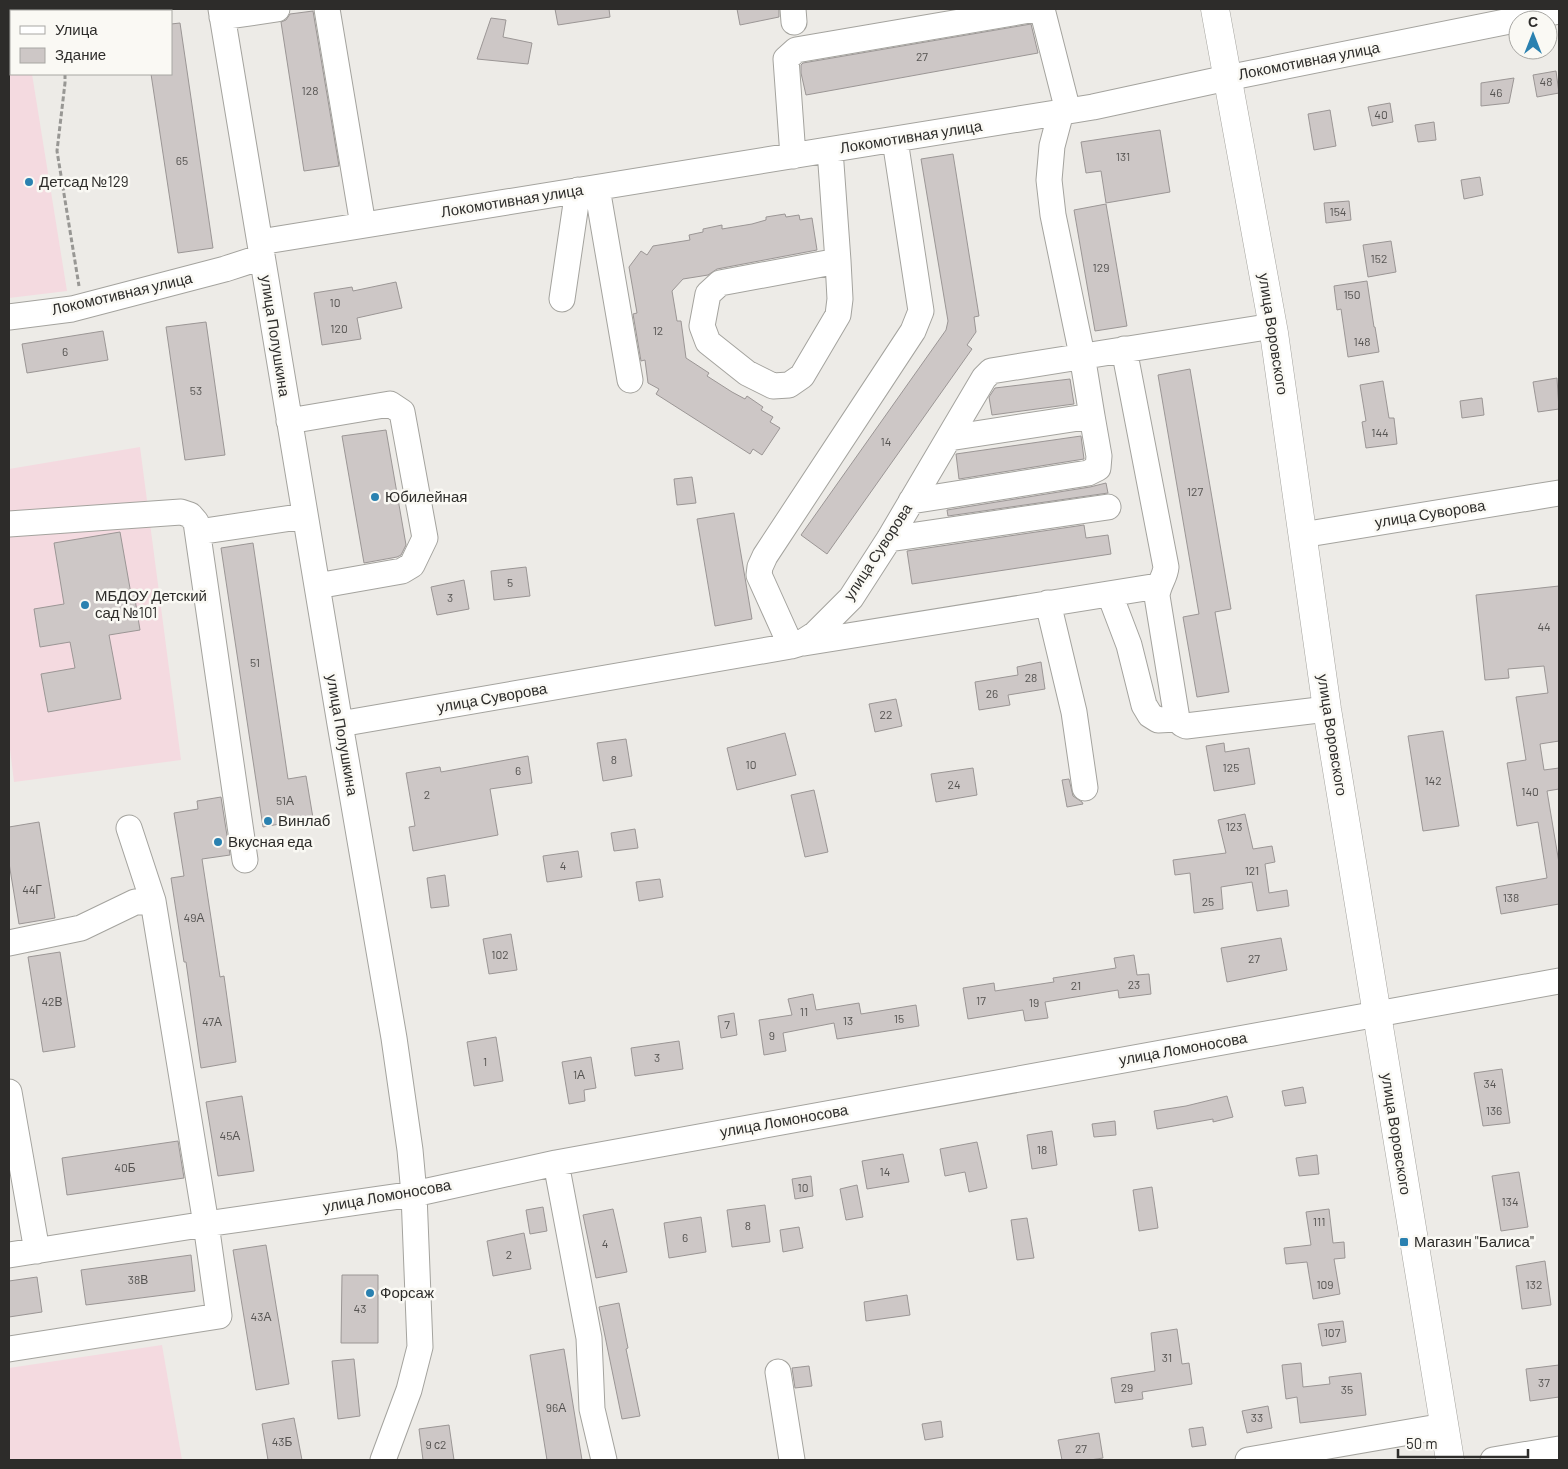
<svg xmlns="http://www.w3.org/2000/svg" width="1568" height="1469" font-family="Barlow,sans-serif">
<rect width="100%" height="100%" fill="#edebe7"/>
<!-- education -->
<path fill="#f4dae0" d="M 9,9 L 21,9 L 22,11 L 11,11 L 11,74 L 32,74 L 67,291 L 9,298 Z
M 140,447 L 181,760 L 14,782 L 9,741 L 9,469 Z
M 162,1345 L 182,1460 L 9,1460 L 9,1368 Z"/>
<!-- building -->
<path fill="#cdc7c6" stroke="#9b9695" d="M 555,9 L 609,9 L 610,17 L 558,25 Z
M 737,9 L 779,9 L 779,17 L 740,25 Z
M 313,11 L 339,166 L 304,171 L 281,22 L 286,20 L 290,14 Z
M 491,18 L 506,20 L 503,37 L 532,43 L 528,64 L 477,59 Z
M 180,23 L 213,248 L 178,253 L 151,74 L 171,74 L 171,24 Z
M 1031,24 L 1038,53 L 806,95 L 801,73 L 801,65 L 803,63 Z
M 1556,71 L 1559,93 L 1537,97 L 1533,75 Z
M 1514,78 L 1509,103 L 1481,106 L 1481,83 Z
M 1390,103 L 1393,122 L 1372,126 L 1368,107 Z
M 1330,110 L 1336,146 L 1314,150 L 1308,114 Z
M 1434,122 L 1436,140 L 1418,142 L 1415,125 Z
M 1160,130 L 1170,192 L 1106,203 L 1101,171 L 1086,173 L 1081,142 Z
M 953,154 L 979,316 L 974,317 L 976,332 L 967,345 L 972,349 L 827,554 L 801,535 L 946,330 L 948,321 L 921,159 Z
M 1480,177 L 1483,195 L 1464,199 L 1461,180 Z
M 1349,201 L 1351,220 L 1326,223 L 1324,203 Z
M 1106,204 L 1127,326 L 1095,331 L 1074,210 Z
M 785,214 L 786,217 L 799,215 L 800,220 L 812,218 L 817,250 L 717,269 L 708,275 L 683,279 L 672,291 L 677,321 L 681,321 L 686,358 L 709,373 L 707,376 L 732,392 L 745,399 L 747,396 L 763,407 L 761,410 L 773,417 L 770,422 L 780,428 L 762,455 L 753,449 L 750,454 L 656,394 L 659,389 L 648,383 L 645,360 L 641,361 L 633,314 L 637,313 L 629,267 L 641,251 L 647,255 L 653,246 L 690,240 L 689,235 L 703,232 L 703,229 L 722,225 L 722,229 L 752,224 L 766,220 L 766,217 Z
M 1391,241 L 1396,272 L 1368,277 L 1363,245 Z
M 1367,281 L 1374,327 L 1375,327 L 1379,352 L 1348,357 L 1341,309 L 1337,310 L 1334,286 Z
M 396,282 L 402,308 L 357,318 L 361,339 L 322,345 L 314,293 L 352,287 L 353,291 Z
M 206,322 L 225,455 L 185,460 L 166,327 Z
M 103,331 L 108,360 L 27,373 L 22,344 Z
M 1190,369 L 1231,609 L 1215,612 L 1229,692 L 1197,697 L 1183,617 L 1199,614 L 1158,375 Z
M 1557,378 L 1559,409 L 1538,412 L 1533,382 Z
M 1070,379 L 1074,404 L 992,415 L 989,397 L 995,388 Z
M 1383,381 L 1389,418 L 1394,418 L 1397,444 L 1366,448 L 1362,422 L 1366,421 L 1360,385 Z
M 1482,398 L 1484,415 L 1462,418 L 1460,401 Z
M 386,430 L 406,545 L 401,555 L 397,557 L 364,563 L 342,436 Z
M 1081,436 L 1084,459 L 959,479 L 956,454 Z
M 692,477 L 696,503 L 677,505 L 674,479 Z
M 1106,483 L 1108,493 L 948,516 L 947,510 L 1090,487 Z
M 734,513 L 752,619 L 715,626 L 697,519 Z
M 1084,525 L 1086,538 L 1108,535 L 1111,554 L 912,584 L 907,551 Z
M 120,532 L 131,594 L 134,593 L 140,630 L 109,635 L 121,699 L 48,712 L 41,674 L 75,668 L 70,642 L 40,647 L 34,609 L 64,604 L 54,543 Z
M 253,543 L 288,779 L 306,776 L 313,818 L 263,827 L 221,548 Z
M 526,567 L 530,596 L 494,600 L 491,571 Z
M 464,580 L 469,609 L 437,615 L 431,587 Z
M 1559,586 L 1559,741 L 1540,744 L 1544,770 L 1559,768 L 1559,789 L 1547,791 L 1559,863 L 1559,904 L 1501,914 L 1496,887 L 1547,878 L 1538,822 L 1517,826 L 1507,763 L 1526,760 L 1516,697 L 1548,693 L 1544,666 L 1508,669 L 1509,678 L 1485,680 L 1476,595 Z
M 1041,662 L 1045,689 L 1008,695 L 1010,705 L 979,710 L 975,682 L 1018,675 L 1017,667 Z
M 896,699 L 902,726 L 875,732 L 869,704 Z
M 1443,731 L 1459,826 L 1423,831 L 1408,736 Z
M 785,733 L 796,775 L 737,790 L 727,748 Z
M 626,739 L 632,776 L 603,781 L 597,743 Z
M 1224,743 L 1225,752 L 1249,748 L 1255,784 L 1214,791 L 1206,746 Z
M 528,756 L 532,783 L 490,789 L 498,835 L 413,851 L 409,827 L 415,826 L 406,773 L 440,767 L 441,772 Z
M 973,768 L 977,795 L 936,802 L 931,774 Z
M 1069,779 L 1073,796 L 1082,802 L 1083,804 L 1067,807 L 1062,780 Z
M 814,790 L 828,852 L 805,857 L 791,795 Z
M 221,797 L 230,855 L 202,859 L 220,977 L 224,976 L 236,1062 L 201,1068 L 186,962 L 184,962 L 171,878 L 184,876 L 174,813 L 198,809 L 197,801 Z
M 1245,814 L 1253,849 L 1272,846 L 1275,862 L 1265,864 L 1269,893 L 1287,890 L 1289,906 L 1257,911 L 1252,882 L 1221,887 L 1223,909 L 1194,913 L 1190,873 L 1175,875 L 1173,860 L 1226,853 L 1218,820 Z
M 39,822 L 55,918 L 19,924 L 9,863 L 9,827 Z
M 635,829 L 638,848 L 614,851 L 611,833 Z
M 578,851 L 582,877 L 547,882 L 543,856 Z
M 445,875 L 449,906 L 431,908 L 427,878 Z
M 660,879 L 663,897 L 639,901 L 636,882 Z
M 511,934 L 517,970 L 489,974 L 483,939 Z
M 1281,938 L 1287,970 L 1227,982 L 1221,948 Z
M 60,952 L 75,1047 L 43,1052 L 28,957 Z
M 1134,955 L 1137,975 L 1149,974 L 1151,994 L 1119,998 L 1118,990 L 1045,1002 L 1048,1018 L 1025,1021 L 1023,1010 L 968,1019 L 963,988 L 994,983 L 995,991 L 1054,982 L 1053,978 L 1116,968 L 1114,958 Z
M 813,994 L 816,1010 L 859,1003 L 861,1014 L 916,1005 L 919,1026 L 837,1039 L 834,1023 L 783,1033 L 786,1051 L 764,1055 L 759,1020 L 792,1015 L 788,999 Z
M 734,1013 L 737,1035 L 721,1038 L 718,1016 Z
M 496,1037 L 503,1081 L 474,1086 L 467,1042 Z
M 679,1041 L 683,1069 L 635,1076 L 631,1048 Z
M 591,1057 L 596,1088 L 584,1090 L 585,1101 L 569,1104 L 562,1062 Z
M 1502,1069 L 1510,1123 L 1483,1126 L 1474,1073 Z
M 1303,1087 L 1306,1103 L 1285,1106 L 1282,1091 Z
M 242,1096 L 254,1171 L 218,1176 L 206,1102 Z
M 1227,1096 L 1233,1117 L 1213,1122 L 1213,1119 L 1157,1129 L 1154,1111 L 1186,1106 Z
M 1115,1121 L 1116,1135 L 1094,1137 L 1092,1124 Z
M 1052,1131 L 1057,1165 L 1032,1169 L 1027,1135 Z
M 178,1141 L 184,1178 L 67,1195 L 62,1158 Z
M 977,1142 L 987,1188 L 969,1192 L 965,1172 L 945,1176 L 940,1149 Z
M 903,1154 L 909,1182 L 867,1189 L 862,1161 Z
M 1317,1155 L 1319,1174 L 1299,1176 L 1296,1158 Z
M 1519,1172 L 1528,1227 L 1501,1231 L 1492,1176 Z
M 811,1176 L 813,1196 L 795,1199 L 792,1179 Z
M 857,1185 L 863,1217 L 846,1220 L 840,1189 Z
M 1152,1187 L 1158,1228 L 1139,1231 L 1133,1190 Z
M 765,1205 L 770,1242 L 732,1247 L 727,1210 Z
M 543,1207 L 547,1231 L 530,1234 L 526,1210 Z
M 613,1209 L 627,1272 L 596,1278 L 583,1215 Z
M 1329,1209 L 1333,1243 L 1344,1242 L 1345,1258 L 1334,1259 L 1340,1294 L 1313,1299 L 1307,1262 L 1286,1264 L 1284,1248 L 1311,1245 L 1306,1212 Z
M 701,1217 L 706,1252 L 669,1258 L 664,1223 Z
M 1027,1218 L 1034,1258 L 1017,1260 L 1011,1220 Z
M 799,1227 L 803,1248 L 783,1252 L 780,1230 Z
M 524,1233 L 531,1269 L 493,1276 L 487,1241 Z
M 266,1245 L 289,1384 L 256,1390 L 233,1250 Z
M 191,1255 L 195,1291 L 86,1305 L 81,1270 Z
M 1545,1261 L 1551,1305 L 1522,1309 L 1516,1266 Z
M 342,1275 L 378,1275 L 378,1343 L 341,1343 Z
M 37,1277 L 42,1312 L 9,1317 L 9,1281 Z
M 907,1295 L 910,1315 L 866,1321 L 864,1302 Z
M 619,1303 L 628,1348 L 626,1349 L 640,1416 L 622,1419 L 599,1307 Z
M 1343,1321 L 1346,1342 L 1322,1346 L 1318,1324 Z
M 1177,1329 L 1182,1364 L 1189,1363 L 1192,1384 L 1142,1392 L 1143,1399 L 1115,1403 L 1111,1378 L 1155,1371 L 1151,1333 Z
M 564,1349 L 582,1460 L 547,1460 L 530,1355 Z
M 354,1359 L 360,1416 L 338,1419 L 332,1361 Z
M 1301,1363 L 1303,1387 L 1330,1384 L 1329,1377 L 1361,1373 L 1366,1415 L 1300,1423 L 1297,1397 L 1286,1399 L 1282,1365 Z
M 1559,1365 L 1559,1397 L 1530,1401 L 1526,1369 Z
M 809,1366 L 812,1386 L 795,1388 L 792,1368 Z
M 1268,1406 L 1272,1428 L 1247,1433 L 1242,1411 Z
M 294,1418 L 302,1460 L 268,1460 L 262,1424 Z
M 941,1421 L 943,1437 L 925,1440 L 922,1424 Z
M 449,1425 L 454,1460 L 423,1460 L 419,1429 Z
M 1203,1427 L 1206,1445 L 1192,1447 L 1189,1429 Z
M 1099,1433 L 1103,1458 L 1090,1460 L 1062,1460 L 1058,1440 Z"/>
<g fill="none" stroke-linecap="round" stroke-linejoin="round">
<!-- minor casing -->
<g stroke="#a4a39e" stroke-width="27">
<path id="minor" d="M 221,9 L 340,724 L 394,1038 L 410,1150 L 414,1194 L 420,1347 L 409,1390 L 383,1460
M 327,9 L 363,225
M 793,9 L 794,22
M 1042,9 L 1068,111
M 222,17 L 277,9
M 830,150 L 838,261 L 840,299 L 838,315 L 802,376 L 789,385 L 773,386 L 747,373 L 708,342 L 702,326 L 708,294 L 720,283 L 838,261
M 793,156 L 786,59 L 796,50 L 1036,9
M 597,188 L 630,380
M 260,242 L 1093,107 L 1227,78 L 1559,11
M 562,299 L 578,190
M 9,317 L 72,309 L 225,269 L 262,257
M 1124,349 L 1166,567 C 1165,578 1158,584 1157,596 L 1177,719 L 1182,724 L 1186,726 L 1327,709
M 289,421 L 390,404 L 402,412 L 425,538 L 412,565 L 402,571 L 317,586
M 949,438 L 1092,416 L 1082,355 L 1053,215 L 1049,180 L 1052,146 L 1061,112
M 911,501 L 1088,473 L 1098,468 L 1099,456 L 1092,416
M 9,524 L 181,512 L 190,515 L 196,522 L 245,860
M 198,532 L 305,516
M 1302,535 L 1559,493
M 889,539 L 1108,507
M 1110,595 L 1129,645 L 1144,705 L 1150,715 L 1158,720 L 1177,719
M 1048,603 L 1074,712 L 1085,788
M 804,643 L 1158,586
M 791,646 L 759,575 L 760,567 L 765,556 L 913,331 L 921,311 L 895,140
M 340,724 L 791,646 L 801,643 L 815,634 L 851,598 L 889,539 L 984,378 L 991,371 L 1273,326
M 129,828 L 153,901
M 9,943 L 81,928 L 135,902 L 153,901 L 206,1224 L 219,1316 L 9,1349
M 9,1092 L 37,1251
M 556,1163 L 589,1338 L 592,1409 L 604,1460
M 9,1255 L 206,1224 L 414,1194 L 556,1163 L 1559,981
M 778,1372 L 792,1460
M 1248,1460 L 1444,1426
M 1493,1460 L 1559,1449"/>
</g>
<!-- major casing -->
<g stroke="#a4a39e" stroke-width="29">
<path id="major" d="M 1215,9 L 1274,333 L 1327,709 L 1450,1460"/>
</g>
<!-- path -->
<path stroke="#989794" stroke-width="3" stroke-dasharray="5 2.5" stroke-linecap="butt" d="M 64,11 L 64,9
M 65,74 L 65,83 L 57,151 L 79,286"/>
<!-- minor -->
<use href="#minor" stroke="#fff" stroke-width="25"/>
<!-- major -->
<use href="#major" stroke="#fff" stroke-width="28"/>
</g>
<!-- markers -->
<g fill="#2a81b0" stroke="#faf9f4" stroke-width="2">
<circle cx="29" cy="182" r="5"/>
<circle cx="375" cy="497" r="5"/>
<circle cx="85" cy="605" r="5"/>
<circle cx="268" cy="821" r="5"/>
<circle cx="218" cy="842" r="5"/>
<rect x="1399" y="1237" width="10" height="10" rx="2.5"/>
<circle cx="370" cy="1293" r="5"/>
</g>
<g text-anchor="middle" stroke-width="5" stroke-linejoin="round" paint-order="stroke">
<!-- number labels -->
<g font-size="12" fill="#555351">
<text x="922" y="61">27</text>
<text x="1546" y="86">48</text>
<text x="310" y="95">128</text>
<text x="1496" y="97">46</text>
<text x="1381" y="119">40</text>
<text x="1123" y="161">131</text>
<text x="182" y="165">65</text>
<text x="1338" y="216">154</text>
<text x="1379" y="263">152</text>
<text x="1101" y="272">129</text>
<text x="1352" y="299">150</text>
<text x="335" y="307">10</text>
<text x="339" y="333">120</text>
<text x="658" y="335">12</text>
<text x="1362" y="346">148</text>
<text x="65" y="356">6</text>
<text x="196" y="395">53</text>
<text x="1380" y="437">144</text>
<text x="886" y="446">14</text>
<text x="1195" y="496">127</text>
<text x="510" y="587">5</text>
<text x="450" y="602">3</text>
<text x="1544" y="631">44</text>
<text x="255" y="667">51</text>
<text x="1031" y="682">28</text>
<text x="992" y="698">26</text>
<text x="886" y="719">22</text>
<text x="614" y="764">8</text>
<text x="751" y="769">10</text>
<text x="1231" y="772">125</text>
<text x="518" y="775">6</text>
<text x="1433" y="785">142</text>
<text x="954" y="789">24</text>
<text x="1530" y="796">140</text>
<text x="427" y="799">2</text>
<text x="285" y="805">51А</text>
<text x="1234" y="831">123</text>
<text x="563" y="870">4</text>
<text x="1252" y="875">121</text>
<text x="32" y="894">44Г</text>
<text x="1511" y="902">138</text>
<text x="1208" y="906">25</text>
<text x="194" y="922">49А</text>
<text x="500" y="959">102</text>
<text x="1254" y="963">27</text>
<text x="1134" y="989">23</text>
<text x="1076" y="990">21</text>
<text x="981" y="1005">17</text>
<text x="52" y="1006">42В</text>
<text x="1034" y="1007">19</text>
<text x="804" y="1016">11</text>
<text x="899" y="1023">15</text>
<text x="848" y="1025">13</text>
<text x="212" y="1026">47А</text>
<text x="727" y="1029">7</text>
<text x="772" y="1040">9</text>
<text x="657" y="1062">3</text>
<text x="485" y="1066">1</text>
<text x="579" y="1079">1А</text>
<text x="1490" y="1088">34</text>
<text x="1494" y="1115">136</text>
<text x="230" y="1140">45А</text>
<text x="1042" y="1154">18</text>
<text x="125" y="1172">40Б</text>
<text x="885" y="1176">14</text>
<text x="803" y="1192">10</text>
<text x="1510" y="1206">134</text>
<text x="1319" y="1226">111</text>
<text x="748" y="1230">8</text>
<text x="685" y="1242">6</text>
<text x="605" y="1248">4</text>
<text x="509" y="1259">2</text>
<text x="138" y="1284">38В</text>
<text x="1325" y="1289">109</text>
<text x="1534" y="1289">132</text>
<text x="360" y="1313">43</text>
<text x="261" y="1321">43А</text>
<text x="1332" y="1337">107</text>
<text x="1167" y="1362">31</text>
<text x="1544" y="1387">37</text>
<text x="1127" y="1392">29</text>
<text x="1347" y="1394">35</text>
<text x="556" y="1412">96А</text>
<text x="1257" y="1422">33</text>
<text x="282" y="1446">43Б</text>
<text x="436" y="1449">9 с2</text>
<text x="1081" y="1453">27</text>
</g>
<!-- street labels -->
<g font-size="15" fill="#2d2c2a" stroke="#faf9f4">
<text transform="translate(1309 61) rotate(-11)" y="5">Локомотивная улица</text>
<text transform="translate(911 137) rotate(-9)" y="5">Локомотивная улица</text>
<text transform="translate(512 201) rotate(-9)" y="5">Локомотивная улица</text>
<text transform="translate(122 294) rotate(-13)" y="5">Локомотивная улица</text>
<text transform="translate(1273 334) rotate(81)" y="5">улица Воровского</text>
<text transform="translate(275 336) rotate(81)" y="5">улица Полушкина</text>
<text transform="translate(1430 514) rotate(-9)" y="5">улица Суворова</text>
<text transform="translate(878 552) rotate(-57)" y="5">улица Суворова</text>
<text transform="translate(492 698) rotate(-10)" y="5">улица Суворова</text>
<text transform="translate(342 735) rotate(80)" y="5">улица Полушкина</text>
<text transform="translate(1332 735) rotate(81)" y="5">улица Воровского</text>
<text transform="translate(1183 1049) rotate(-10)" y="5">улица Ломоносова</text>
<text transform="translate(784 1121) rotate(-10)" y="5">улица Ломоносова</text>
<text transform="translate(1396 1134) rotate(81)" y="5">улица Воровского</text>
<text transform="translate(387 1196) rotate(-10)" y="5">улица Ломоносова</text>
</g>
<!-- poi labels -->
<g font-size="15" fill="#2d2c2a" stroke="#faf9f4" text-anchor="start">
<text x="39" y="187">Детсад №129</text>
<text x="385" y="502">Юбилейная</text>
<text x="95" y="601">МБДОУ Детский<tspan x="95" dy="17">сад №101</tspan></text>
<text x="278" y="826">Винлаб</text>
<text x="228" y="847">Вкусная еда</text>
<text x="1414" y="1247">Магазин "Балиса"</text>
<text x="380" y="1298">Форсаж</text>
</g>
</g>
<!-- border -->
<rect width="1568" height="1469" fill="none" stroke="#2d2c2a" stroke-width="20"/>
<!-- legend -->
<rect x="10" y="10" width="162" height="65" fill="#faf9f4" stroke="#a8a7a3"/>
<rect x="20" y="26" width="25" height="8" fill="#ffffff" stroke="#a8a7a3"/>
<text x="55" y="35" font-size="15" fill="#2d2c2a">Улица</text>
<rect x="20" y="48" width="25" height="15" fill="#cdc7c6" stroke="#a8a7a3"/>
<text x="55" y="60" font-size="15" fill="#2d2c2a">Здание</text>
<!-- north arrow -->
<g transform="translate(1533 35)"><circle r="24" fill="#faf9f4" stroke="#a8a7a3"/>
<path d="M0-4L9 19L0 12L-9 19Z" fill="#2a81b0"/>
<text y="-8" font-size="14" font-weight="bold" text-anchor="middle" fill="#2d2c2a">С</text>
</g>
<!-- scale -->
<path d="M1398 1449v8h130v-8" fill="none" stroke="#2d2c2a" stroke-width="2.5"/>
<text x="1406" y="1449" font-size="15" fill="#2d2c2a" stroke="#faf9f4" stroke-width="4" paint-order="stroke">50 m</text>
</svg>
